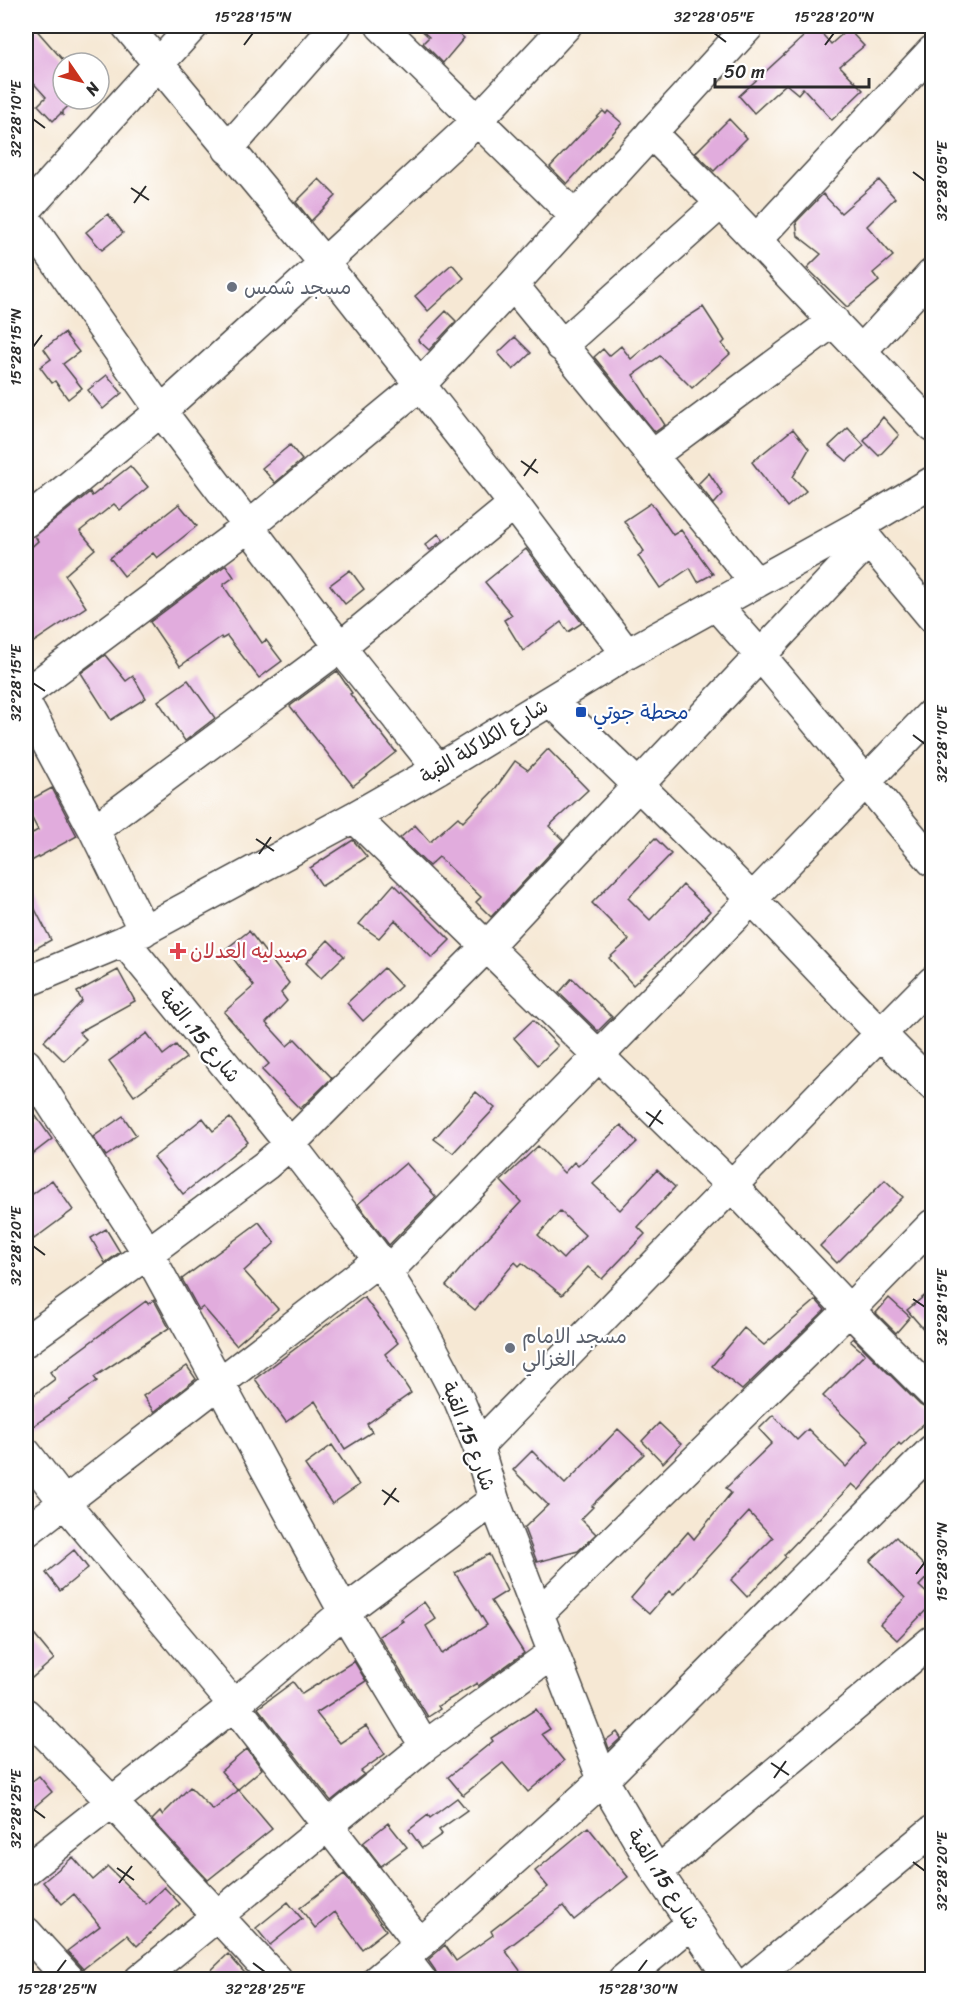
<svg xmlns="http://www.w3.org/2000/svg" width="958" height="2005" font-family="Sriracha,'Playpen Sans Arabic',sans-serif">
<rect width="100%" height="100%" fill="#fff"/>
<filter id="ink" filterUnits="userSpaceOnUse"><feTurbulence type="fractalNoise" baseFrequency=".0167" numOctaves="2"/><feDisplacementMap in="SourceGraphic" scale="12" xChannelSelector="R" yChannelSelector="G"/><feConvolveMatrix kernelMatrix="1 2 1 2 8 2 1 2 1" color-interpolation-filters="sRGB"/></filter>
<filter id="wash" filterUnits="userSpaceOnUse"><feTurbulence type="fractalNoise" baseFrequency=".008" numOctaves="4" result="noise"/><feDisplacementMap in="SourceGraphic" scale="24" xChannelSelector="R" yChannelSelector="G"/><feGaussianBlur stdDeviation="1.35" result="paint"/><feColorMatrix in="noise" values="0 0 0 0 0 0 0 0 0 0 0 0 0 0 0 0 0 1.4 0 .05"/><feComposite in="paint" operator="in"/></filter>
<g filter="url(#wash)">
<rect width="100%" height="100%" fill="#f6e8d4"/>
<g id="blocks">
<!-- building -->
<path fill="#e1acdd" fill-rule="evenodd" d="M 26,26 L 33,26 L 63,60 L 63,99 L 76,99 L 63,111 L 63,115 L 61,113 L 53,121 L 38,105 L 46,97 L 26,75 Z
M 417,26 L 450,26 L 464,38 L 443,63 L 423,43 L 429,37 Z
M 815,26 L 831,44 L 848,29 L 864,46 L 840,66 L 863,90 L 832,120 L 803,88 L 798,94 L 786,84 L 754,113 L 739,96 Z
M 603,111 L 606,114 L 608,111 L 622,123 L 567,184 L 550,167 Z
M 729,119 L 747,138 L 714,171 L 695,153 Z
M 319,179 L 336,196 L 311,221 L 296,202 Z
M 879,180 L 895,198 L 867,226 L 893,256 L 873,273 L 879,281 L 847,307 L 807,268 L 821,254 L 798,236 L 796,222 L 823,194 L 841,213 Z
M 108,214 L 123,233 L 102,250 L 86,232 Z
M 452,264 L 464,278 L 428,311 L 415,296 Z
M 703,307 L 725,341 L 722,344 L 730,354 L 692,388 L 660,356 L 633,375 L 665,425 L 655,432 L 594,357 L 603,349 L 609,356 L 621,346 L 631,359 L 661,334 Z
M 446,311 L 456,321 L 429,350 L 418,340 Z
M 64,333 L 79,352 L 63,364 L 82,388 L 68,399 L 55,381 L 52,383 L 40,367 L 51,359 L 44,349 Z
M 515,337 L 531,353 L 513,370 L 498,353 Z
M 107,375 L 122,393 L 103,409 L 88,390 Z
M 883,417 L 899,435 L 879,456 L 864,441 Z
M 848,428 L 864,446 L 847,461 L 829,446 Z
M 793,429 L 809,449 L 793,477 L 806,491 L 787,507 L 752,462 Z
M 290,445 L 302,460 L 275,483 L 262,468 Z
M 130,466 L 148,487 L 120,510 L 114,504 L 80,531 L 95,549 L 65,575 L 86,607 L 26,647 L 26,552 L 38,541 L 35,536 L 90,492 L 92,496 Z
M 709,473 L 723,494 L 714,504 L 698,484 Z
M 651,503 L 673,535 L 681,530 L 713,574 L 698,582 L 690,568 L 660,588 L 638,556 L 644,551 L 624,521 Z
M 179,504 L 197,526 L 157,558 L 153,553 L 124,576 L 110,558 Z
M 438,534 L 443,540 L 430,550 L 425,545 Z
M 526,549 L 582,623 L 568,632 L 561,622 L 523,651 L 504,620 L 512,615 L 485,582 Z
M 226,565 L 234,577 L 223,585 L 262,643 L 266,640 L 282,661 L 259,678 L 227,636 L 222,639 L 221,637 L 180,666 L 150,622 Z
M 350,570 L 364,589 L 345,604 L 330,585 Z
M 105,655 L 126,681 L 133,676 L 146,698 L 111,720 L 81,673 Z
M 337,671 L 352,693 L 350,694 L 396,752 L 353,786 L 290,706 Z
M 188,680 L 215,718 L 185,741 L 158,701 Z
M 548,749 L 588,790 L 549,826 L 563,840 L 491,917 L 476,902 L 481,897 L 439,857 L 429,866 L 400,838 L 415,825 L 430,842 L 458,817 L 463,822 L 495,789 L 515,761 L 528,770 Z
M 52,788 L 77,836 L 26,864 L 26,837 L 38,830 L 26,807 L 26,802 Z
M 655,838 L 671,854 L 628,898 L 650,920 L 683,885 L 710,911 L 684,939 L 633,985 L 609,958 L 629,940 L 592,903 Z
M 353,840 L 367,857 L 322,886 L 310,868 Z
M 394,884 L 450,940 L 432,958 L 395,920 L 379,938 L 359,924 Z
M 26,892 L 51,940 L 26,954 Z
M 249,931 L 289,983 L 281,993 L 287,1001 L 266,1023 L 287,1046 L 295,1039 L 332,1078 L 300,1109 L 262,1070 L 269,1064 L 224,1012 L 254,986 L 226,949 Z
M 328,940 L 344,956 L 321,978 L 306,963 Z
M 384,968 L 401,986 L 363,1021 L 347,1003 Z
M 118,970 L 135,1001 L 79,1032 L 86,1039 L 64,1061 L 44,1041 L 82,1001 L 77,992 Z
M 572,978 L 612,1017 L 598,1031 L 559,993 Z
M 533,1020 L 558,1046 L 538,1065 L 514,1038 Z
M 147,1033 L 163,1055 L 176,1045 L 186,1058 L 134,1096 L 109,1061 Z
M 476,1092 L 495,1108 L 453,1153 L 434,1139 Z
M 35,1115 L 52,1139 L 26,1159 L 26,1122 Z
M 123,1116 L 136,1135 L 106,1156 L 93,1137 Z
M 203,1118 L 213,1131 L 230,1118 L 248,1142 L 183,1194 L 154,1157 Z
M 621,1125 L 637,1142 L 593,1184 L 620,1210 L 657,1170 L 675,1187 L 638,1227 L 645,1234 L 602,1279 L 588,1267 L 562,1295 L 522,1263 L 519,1266 L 515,1262 L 475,1310 L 446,1286 L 479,1247 L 521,1202 L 501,1181 L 538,1146 L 564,1173 L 574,1162 L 578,1166 ZM 560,1211 L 585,1235 L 563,1259 L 538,1235 Z
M 406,1163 L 436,1197 L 389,1245 L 358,1204 Z
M 52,1180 L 73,1210 L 34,1239 L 26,1227 L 26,1199 Z
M 885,1180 L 903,1197 L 837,1263 L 820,1246 Z
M 259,1222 L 275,1243 L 244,1271 L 278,1309 L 236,1345 L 203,1307 L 199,1310 L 182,1279 Z
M 106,1229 L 120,1252 L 105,1263 L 91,1238 Z
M 933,1289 L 933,1340 L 907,1310 Z
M 364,1297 L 398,1343 L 385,1354 L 411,1393 L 367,1424 L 372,1432 L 345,1449 L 315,1401 L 286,1422 L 255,1379 Z
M 889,1298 L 910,1317 L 896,1333 L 876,1313 Z
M 154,1300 L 169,1328 L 94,1377 L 97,1381 L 26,1431 L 26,1401 L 55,1379 L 50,1372 L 146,1301 L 148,1304 Z
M 816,1300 L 825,1310 L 742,1390 L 712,1366 L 744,1328 L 764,1345 Z
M 853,1338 L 920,1405 L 927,1409 L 933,1410 L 933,1415 L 901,1445 L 899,1443 L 859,1490 L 852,1484 L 784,1555 L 786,1557 L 747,1597 L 731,1580 L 773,1538 L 749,1512 L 673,1595 L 669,1591 L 649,1614 L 631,1598 L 688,1532 L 694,1539 L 731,1493 L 726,1488 L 772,1443 L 759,1429 L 773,1415 L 797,1440 L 808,1429 L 846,1467 L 869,1441 L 823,1396 L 865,1354 L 850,1341 Z
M 187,1366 L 196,1379 L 154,1412 L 143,1396 Z
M 659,1423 L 681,1444 L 663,1463 L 642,1441 Z
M 618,1429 L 644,1454 L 591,1506 L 593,1507 L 581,1519 L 596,1534 L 578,1551 L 537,1562 L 524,1528 L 548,1505 L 513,1470 L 532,1451 L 565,1484 Z
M 332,1445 L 359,1485 L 332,1504 L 305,1465 Z
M 896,1537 L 931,1573 L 919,1586 L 933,1599 L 933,1603 L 897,1640 L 880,1624 L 905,1598 L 870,1561 Z
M 74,1550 L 88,1568 L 60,1591 L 46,1573 Z
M 489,1554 L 507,1591 L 491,1601 L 524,1653 L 478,1686 L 477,1683 L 438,1706 L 440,1709 L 428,1717 L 379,1636 L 403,1621 L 401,1619 L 424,1602 L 436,1619 L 426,1626 L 442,1654 L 487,1625 L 455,1573 Z
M 26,1625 L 54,1659 L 26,1683 Z
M 354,1661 L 366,1681 L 316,1713 L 340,1743 L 366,1726 L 385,1754 L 361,1771 L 364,1774 L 331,1801 L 258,1708 L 293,1682 L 302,1694 Z
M 536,1709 L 550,1729 L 542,1734 L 564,1761 L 528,1792 L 503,1763 L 463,1795 L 448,1777 L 493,1741 L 491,1738 Z
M 617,1732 L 621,1738 L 609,1749 L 606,1740 Z
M 247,1749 L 262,1769 L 237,1790 L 221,1771 Z
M 39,1776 L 52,1792 L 26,1814 L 26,1786 Z
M 190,1787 L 213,1810 L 239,1790 L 272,1829 L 208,1880 L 152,1820 L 160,1812 L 162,1815 Z
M 457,1798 L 467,1810 L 439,1830 L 442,1834 L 422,1848 L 409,1830 L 428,1815 L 430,1818 Z
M 388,1823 L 407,1847 L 381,1866 L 363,1843 Z
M 588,1827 L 628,1877 L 574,1920 L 563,1906 L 505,1950 L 527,1980 L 438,1980 L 435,1970 L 428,1960 L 445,1945 L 456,1961 L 493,1935 L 491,1931 L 548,1887 L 535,1871 Z
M 73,1857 L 93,1880 L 108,1867 L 146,1904 L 164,1887 L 180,1904 L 137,1946 L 127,1935 L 83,1969 L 67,1951 L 100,1926 L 74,1894 L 62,1904 L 43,1882 Z
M 344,1874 L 386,1930 L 362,1949 L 335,1912 L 315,1928 L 300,1908 Z
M 288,1902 L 302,1919 L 270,1945 L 256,1928 Z
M 228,1954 L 251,1980 L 201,1980 Z"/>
</g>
</g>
<g filter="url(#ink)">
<use href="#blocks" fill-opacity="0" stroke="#494744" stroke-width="1.5"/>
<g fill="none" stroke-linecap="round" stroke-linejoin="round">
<!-- minor casing -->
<g stroke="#494744" stroke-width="33">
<path id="minor" d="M 127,26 L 324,263 L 514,504 L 627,654
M 381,26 L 575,216
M 651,133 L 721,203 L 932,426
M 228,149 L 336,26
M 26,210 L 193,26
M 26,219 L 161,411 L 340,647 L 438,769
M 756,240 L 932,51
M 513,285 L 756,583
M 561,346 L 721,203
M 862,350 L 932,274
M 653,455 L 834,321
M 26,522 L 161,411 L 324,263 L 477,121 L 566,26
M 857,527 L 932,617
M 716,605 L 761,656 L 932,861
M 26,693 L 248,527 L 420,385 L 513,285 L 749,26
M 551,701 C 619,766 686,831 752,899 C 812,961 870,1025 932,1085
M 26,704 L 94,830 L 144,931
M 354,817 L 732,1186 L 849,1310 L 932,1393
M 94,830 L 340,647 L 514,504
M 124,941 L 290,1144 L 379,1260 L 421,1327 L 459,1400 L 478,1446 L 494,1500 L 603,1780 L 657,1872 L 731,1980
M 26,982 L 124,941 L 354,817 L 438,769 L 627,654 L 857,527 L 932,482
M 26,1064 L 148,1253 L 344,1612 L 425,1746
M 388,1271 L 752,899 L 932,713
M 26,1341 L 148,1253 L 266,1165 L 290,1144 L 487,946 L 868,541
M 478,1446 L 823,1092 L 932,982
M 26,1453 L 64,1502 L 234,1705 L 420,1944
M 26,1532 L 379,1260
M 539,1613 L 849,1310 L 932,1225
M 26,1714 L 113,1803 L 277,1980
M 26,1870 L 234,1705 L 344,1612 L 494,1500
M 657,1872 L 932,1641
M 26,1932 L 70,1980
M 404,1958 L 421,1980
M 139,1980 L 425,1746 L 553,1653
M 377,1980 L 420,1944 L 603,1780 L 932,1450
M 623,1980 L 692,1923
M 751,1980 L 932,1831"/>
</g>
<!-- minor -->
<use href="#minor" stroke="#fff" stroke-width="30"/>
</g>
</g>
<!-- ticks -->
<path fill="none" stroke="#2b2b2b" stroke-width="2" d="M 714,33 L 726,42M 244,45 L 253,33M 825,45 L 834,33M 33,119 L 45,128M 913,172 L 925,181M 131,188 L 149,200M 134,203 L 146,186M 33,347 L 42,335M 521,461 L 538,473M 524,476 L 536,459M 33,683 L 45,691M 913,735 L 925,744M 256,839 L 274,851M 259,854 L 271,837M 646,1112 L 663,1124M 649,1127 L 661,1110M 33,1246 L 45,1255M 913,1299 L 925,1307M 382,1490 L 399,1502M 384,1505 L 396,1488M 916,1574 L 925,1562M 771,1763 L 789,1775M 774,1778 L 786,1761M 33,1809 L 45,1818M 913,1862 L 925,1871M 117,1868 L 134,1880M 119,1883 L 132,1866M 253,1963 L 265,1972M 57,1972 L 66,1960M 638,1972 L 647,1960"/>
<!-- markers -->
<g fill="#6b7280" stroke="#fff" stroke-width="2">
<circle cx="232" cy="287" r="6"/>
<circle cx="510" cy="1348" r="6"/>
</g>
<rect fill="#1a4fb4" stroke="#fff" stroke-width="2" x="575" y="706" width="12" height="12" rx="3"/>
<path fill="#e0444e" stroke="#fff" stroke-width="2" d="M175 942h6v6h6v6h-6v6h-6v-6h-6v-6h6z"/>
<g text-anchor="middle" stroke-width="4.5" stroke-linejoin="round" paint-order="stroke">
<!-- worship labels -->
<g font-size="20" fill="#5b616d" stroke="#fff" text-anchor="start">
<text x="244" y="294">مسجد شمس</text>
<text x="522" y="1343">مسجد الامام<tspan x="522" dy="23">الغزالي</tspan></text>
</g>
<!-- transit labels -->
<g font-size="20" fill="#164399" stroke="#fff" text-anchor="start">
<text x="593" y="719">محطة جوتي</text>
</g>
<!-- street labels -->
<g font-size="20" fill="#2b2b2b" stroke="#fff">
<text transform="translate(484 741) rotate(-31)" y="7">شارع الكلاكلة القبة</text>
<text transform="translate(200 1035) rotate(51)" y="7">شارع 15، القبة</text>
<text transform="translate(469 1436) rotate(69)" y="7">شارع 15، القبة</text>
<text transform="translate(664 1879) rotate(57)" y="7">شارع 15، القبة</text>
</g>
<!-- health labels -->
<g font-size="20" fill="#be3a42" stroke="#fff" text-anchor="start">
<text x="190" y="958">صيدليه العدلان</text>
</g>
</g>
<!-- margin -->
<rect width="958" height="2005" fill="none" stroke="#fff" stroke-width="66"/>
<!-- north arrow -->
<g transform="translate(81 81) rotate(125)"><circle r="28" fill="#ffffff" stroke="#aaaaaa" stroke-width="1.5"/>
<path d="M0-4.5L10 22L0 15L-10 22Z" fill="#c8321e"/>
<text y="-9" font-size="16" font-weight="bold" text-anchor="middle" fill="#2b2b2b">N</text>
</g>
<!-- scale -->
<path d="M715 78v9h154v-9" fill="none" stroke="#2b2b2b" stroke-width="3"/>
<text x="724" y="78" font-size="18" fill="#2b2b2b" stroke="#ffffff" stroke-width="4.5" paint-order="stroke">50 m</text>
<rect x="33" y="33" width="892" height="1939" fill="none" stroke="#2b2b2b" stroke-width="2"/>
<g font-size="15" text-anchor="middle" fill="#2b2b2b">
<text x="253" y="22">15°28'15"N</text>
<text x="714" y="22">32°28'05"E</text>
<text x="834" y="22">15°28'20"N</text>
<text transform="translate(16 119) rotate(-90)" y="5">32°28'10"E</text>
<text transform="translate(942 181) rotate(-90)" y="5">32°28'05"E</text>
<text transform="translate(16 347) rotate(-90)" y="5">15°28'15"N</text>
<text transform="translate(16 683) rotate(-90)" y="5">32°28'15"E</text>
<text transform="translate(942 744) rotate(-90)" y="5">32°28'10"E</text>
<text transform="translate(16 1246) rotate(-90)" y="5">32°28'20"E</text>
<text transform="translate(942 1307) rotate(-90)" y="5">32°28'15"E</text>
<text transform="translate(942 1562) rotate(-90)" y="5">15°28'30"N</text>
<text transform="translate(16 1809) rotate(-90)" y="5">32°28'25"E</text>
<text transform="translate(942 1871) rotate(-90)" y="5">32°28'20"E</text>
<text x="57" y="1994">15°28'25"N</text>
<text x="265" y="1994">32°28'25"E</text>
<text x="638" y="1994">15°28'30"N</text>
</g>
</svg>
